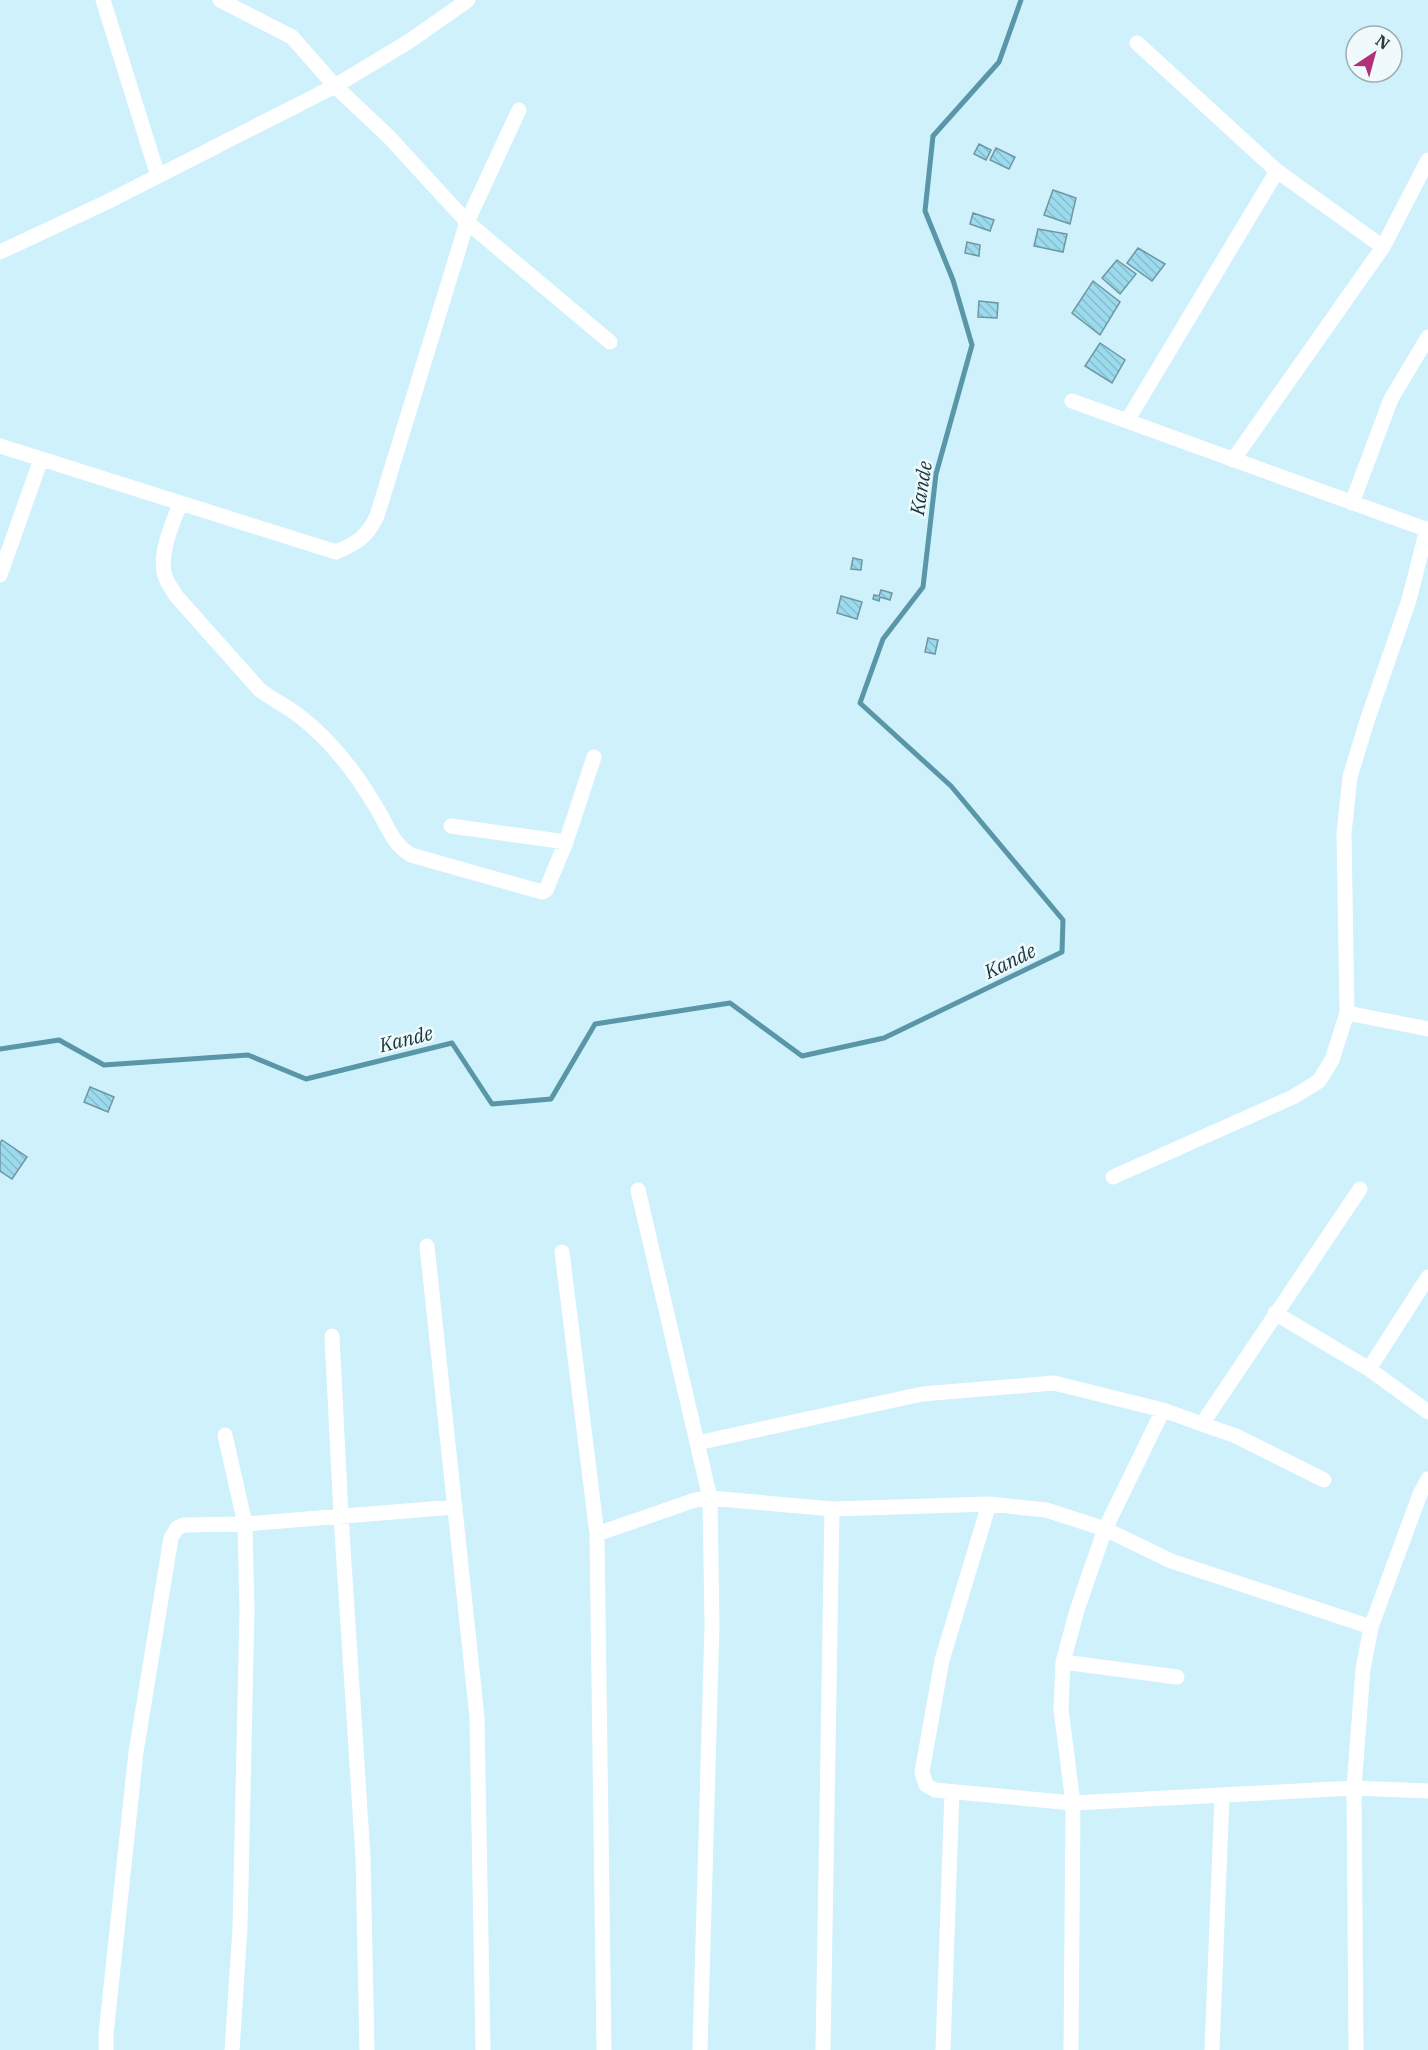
<svg xmlns="http://www.w3.org/2000/svg" width="1428" height="2050" font-family="'IBM Plex Serif',serif">
<defs>
<pattern id="building-back-hatch" width="6" height="6" patternUnits="userSpaceOnUse" patternTransform="scale(1.5)"><rect width="6" height="6" fill="#9cdbee"/><path d="M-1 5l2 2M0 0l6 6M5-1l2 2" fill="none" stroke="#86bdcd"/></pattern>
</defs>
<rect width="100%" height="100%" fill="#cef1fb"/>
<g fill="none" stroke-linecap="round" stroke-linejoin="round">
<!-- stream -->
<path stroke="#5996a8" stroke-width="5" d="M 0,1049 L 59,1040 L 104,1065 L 248,1055 L 306,1079 L 452,1043 L 492,1104 L 551,1099 L 595,1024 L 730,1003 L 802,1056 L 884,1038 L 1062,952 L 1063,920 L 951,786 L 860,703 L 883,639 L 923,587 L 936,474 L 972,345 L 953,280 L 925,211 L 933,136 L 999,62 L 1021,0"/>
</g>
<!-- building -->
<path fill="url(#building-back-hatch)" stroke="#6e96a3" stroke-width="1.5" d="M 979,144 L 991,150 L 986,160 L 974,154 Z
M 996,148 L 1015,157 L 1009,169 L 990,160 Z
M 1053,190 L 1076,198 L 1070,224 L 1044,215 Z
M 973,213 L 994,220 L 990,231 L 970,224 Z
M 1038,229 L 1067,234 L 1063,252 L 1034,246 Z
M 967,242 L 980,245 L 979,256 L 965,253 Z
M 1138,248 L 1165,264 L 1152,281 L 1127,263 Z
M 1117,260 L 1136,274 L 1120,294 L 1102,278 Z
M 1093,281 L 1120,302 L 1100,335 L 1072,313 Z
M 979,301 L 998,303 L 997,318 L 978,317 Z
M 1100,343 L 1125,360 L 1112,383 L 1085,366 Z
M 853,558 L 862,560 L 861,570 L 851,569 Z
M 881,590 L 892,593 L 890,600 L 880,597 L 879,601 L 873,599 L 874,595 L 879,596 Z
M 841,596 L 862,602 L 857,619 L 837,613 Z
M 928,638 L 938,640 L 935,654 L 925,652 Z
M 90,1087 L 114,1097 L 108,1112 L 84,1102 Z
M 2,1140 L 27,1157 L 12,1179 L 0,1171 L 0,1143 Z"/>
<g fill="none" stroke-linecap="round" stroke-linejoin="round">
<!-- minor -->
<path stroke="#fff" stroke-width="15" d="M 103,0 L 158,176
M 220,0 L 292,37 L 335,86 L 389,137 L 467,222 L 610,342
M 1137,43 L 1277,171 L 1383,247
M 0,252 L 107,202 L 335,86 L 408,42 L 468,0
M 1072,401 L 1428,530
M 1127,421 L 1277,171
M 0,446 L 336,552 C 357,543 367,537 377,516 L 467,222 L 519,110
M 1233,460 L 1383,247 L 1428,160
M 180,503 C 173,524 160,549 164,572 C 165,581 172,589 177,597 L 259,689 C 271,699 285,705 298,715 C 330,739 356,773 376,807 C 387,824 392,844 411,855 L 542,892 L 546,890 L 566,842 L 594,757
M 1352,503 L 1391,399 L 1428,337
M 0,575 L 41,459
M 451,826 L 566,842
M 1347,1013 L 1428,1029
M 1113,1177 L 1293,1097 L 1319,1081 L 1332,1060 L 1347,1013 L 1344,833 L 1350,777 L 1367,721 L 1409,600 L 1427,529
M 638,1190 L 710,1498 L 712,1625 L 700,2050
M 427,1246 L 477,1717 L 483,2050
M 562,1252 L 597,1534 L 604,2050
M 1275,1313 L 1369,1369 L 1428,1412
M 332,1336 L 341,1516 L 363,1857 L 367,2050
M 1369,1369 L 1428,1277
M 1202,1424 L 1360,1189
M 225,1435 L 245,1524 L 247,1609 L 240,1928 L 232,2050
M 697,1443 L 922,1394 L 1054,1383 L 1163,1410 L 1202,1424 L 1236,1436 L 1324,1480
M 989,1504 L 942,1660 L 922,1772 L 926,1785 L 935,1790 L 1073,1803 L 1354,1788 L 1428,1791
M 597,1534 L 695,1500 L 710,1498 L 832,1509 L 989,1504 L 1046,1510 L 1105,1529 L 1171,1561 L 1371,1627
M 1063,1662 L 1177,1677
M 106,2050 L 106,2034 L 136,1752 L 171,1538 L 177,1528 L 184,1525 L 245,1524 L 455,1507
M 823,2050 L 832,1509
M 943,2050 L 952,1792
M 1071,2050 L 1073,1803 L 1061,1709 L 1063,1662 L 1077,1610 L 1105,1529 L 1163,1410
M 1212,2050 L 1222,1796
M 1356,2050 L 1354,1788 L 1363,1669 L 1371,1627 L 1420,1494 L 1428,1479"/>
</g>
<g text-anchor="middle" stroke-width="5" stroke-linejoin="round" paint-order="stroke">
<!-- water labels -->
<g font-size="20" font-style="italic" fill="#17363e" stroke="#f0f9fb">
<text transform="translate(921 488) rotate(-81)" y="7">Kande</text>
<text transform="translate(1010 961) rotate(-26)" y="7">Kande</text>
<text transform="translate(406 1039) rotate(-14)" y="7">Kande</text>
</g>
</g>
<!-- north arrow -->
<g transform="translate(1374 54) rotate(36)"><circle r="28" fill="#f0f9fb" stroke="#a0adb0" stroke-width="1.5"/>
<path d="M0-4.5L10 22L0 15L-10 22Z" fill="#b2307a"/>
<text y="-9" font-size="16" font-weight="bold" text-anchor="middle" fill="#293a3f">N</text>
</g>
</svg>
